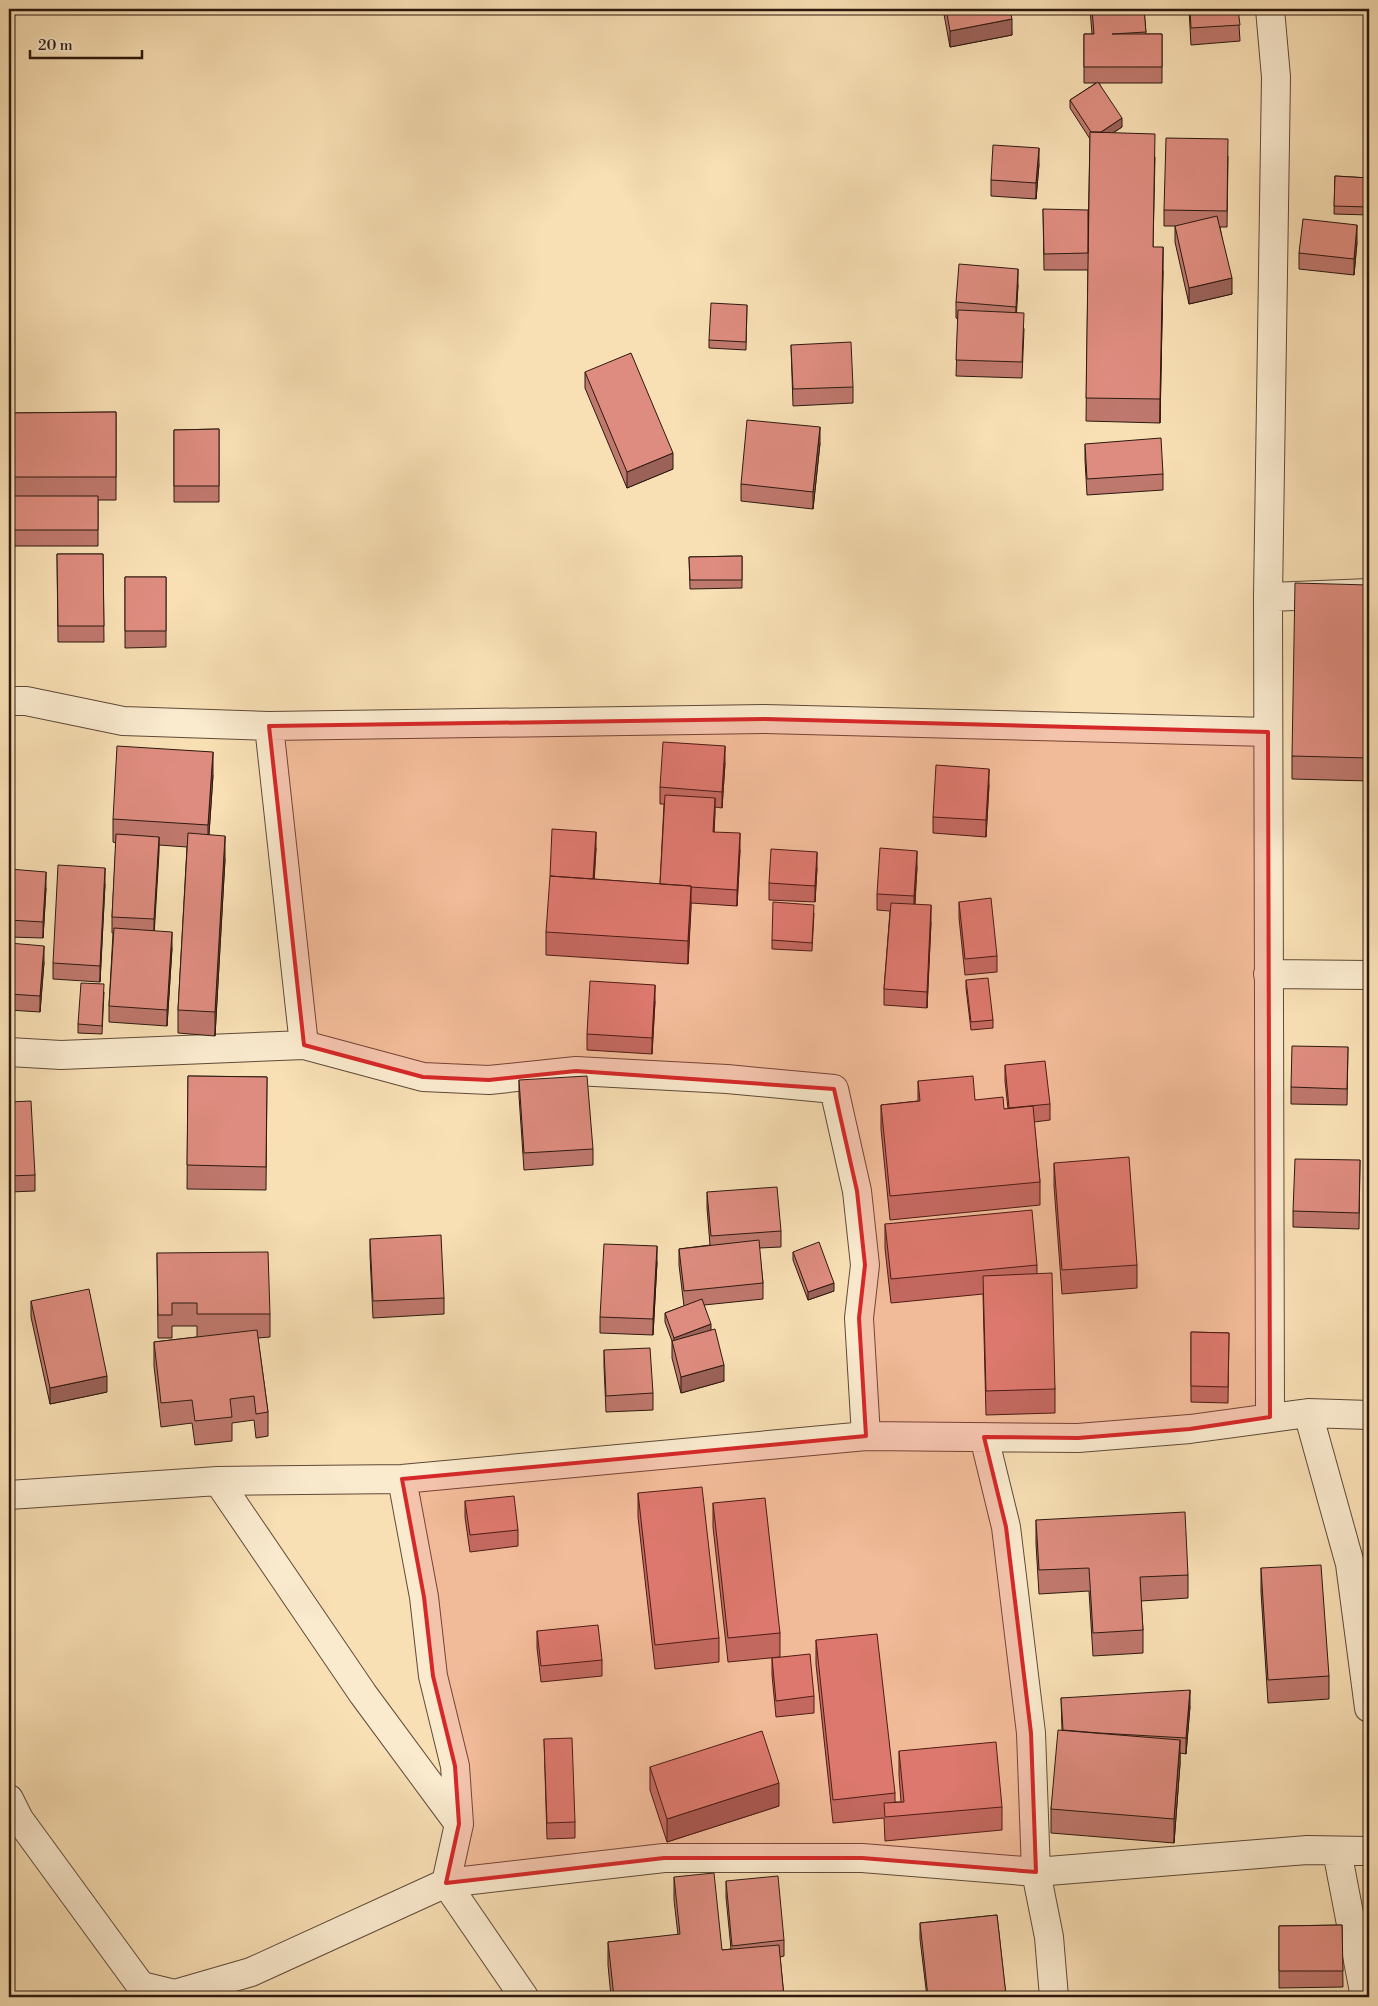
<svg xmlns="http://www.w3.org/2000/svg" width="1378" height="2006" font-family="'Libre Bodoni',serif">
<rect width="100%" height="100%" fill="#f8dfb4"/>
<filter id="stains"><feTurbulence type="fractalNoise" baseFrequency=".004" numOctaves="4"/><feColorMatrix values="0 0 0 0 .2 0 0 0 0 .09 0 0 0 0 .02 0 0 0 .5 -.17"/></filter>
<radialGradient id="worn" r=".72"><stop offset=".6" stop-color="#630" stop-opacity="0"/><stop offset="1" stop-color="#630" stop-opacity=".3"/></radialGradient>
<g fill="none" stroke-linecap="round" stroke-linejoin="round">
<!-- street casing -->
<g stroke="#5f4a38" stroke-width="30">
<path id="street" d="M 1270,9 L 1276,77 L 1268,597 L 1270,1417
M 1268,597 L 1369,593
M 9,701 L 26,701 L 123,721 L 269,726 L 304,1045
M 269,726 L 765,719 L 1268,732
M 1268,974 L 1369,975
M 9,1052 L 61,1055 L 304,1045 L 423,1077 L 489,1080 L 576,1071 L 727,1079 L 834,1089 L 857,1191 L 865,1265 L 859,1318 L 866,1436
M 1308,1413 L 1350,1564 L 1369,1708
M 984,1437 L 1006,1527 L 1031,1733 L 1036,1872 L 1049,1937 L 1054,1997
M 402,1479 L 424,1597 L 433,1676 L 455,1766 L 459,1824 L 446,1883 L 524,1997
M 218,1481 L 363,1694 L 459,1824
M 9,1495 L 218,1481 L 402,1479 L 866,1436 L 1078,1438 L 1190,1429 L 1308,1413 L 1369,1415
M 9,1799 L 19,1819 L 149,1997
M 1337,1851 L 1365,1997
M 142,1986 L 175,1994 L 251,1972 L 446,1883 L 664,1858 L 862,1858 L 1036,1872 L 1307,1850 L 1369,1851"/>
</g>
<!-- street -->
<use href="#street" stroke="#faeace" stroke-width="28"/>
</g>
<!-- wall -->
<path fill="#bf786d" stroke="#2c190f" d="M 943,9 L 1010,9 L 1012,35 L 950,47 Z
M 1090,9 L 1144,9 L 1146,34 L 1162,34 L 1162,83 L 1099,83 L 1122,127 L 1113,133 L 1155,157 L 1153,247 L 1163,271 L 1160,423 L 1086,421 L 1088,270 L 1044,270 L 1043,209 L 1088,238 L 1090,139 L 1070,108 L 1070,100 L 1096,83 L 1084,83 L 1084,34 L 1092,34 Z
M 1189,9 L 1238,9 L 1240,41 L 1191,45 Z
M 1228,156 L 1227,227 L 1220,227 L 1232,294 L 1189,304 L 1175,242 L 1175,226 L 1164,226 L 1164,210 Z
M 1039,164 L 1036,199 L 991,196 L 991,180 Z
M 1335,176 L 1369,178 L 1369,215 L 1334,214 Z
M 1357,242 L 1354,275 L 1299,269 L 1299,253 Z
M 1018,285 L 1016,312 L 1024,329 L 1022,378 L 956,376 L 958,319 L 956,318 L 956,302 Z
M 747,305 L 746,350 L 709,348 L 709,340 Z
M 791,345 L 853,387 L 853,403 L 793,406 Z
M 585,372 L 673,469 L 627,488 L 585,388 Z
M 116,412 L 116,500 L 98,500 L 98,546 L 9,546 L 9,413 Z
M 219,429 L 219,502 L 174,502 L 174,430 Z
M 820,443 L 813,509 L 741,501 L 741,484 Z
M 1085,444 L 1163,474 L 1163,490 L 1087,495 L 1085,460 Z
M 57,554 L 103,554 L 104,642 L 58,642 Z
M 742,556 L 742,588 L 690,589 L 689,557 Z
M 125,577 L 166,577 L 166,647 L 125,648 Z
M 1369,747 L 1369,781 L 1292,779 L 1292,756 Z
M 725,763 L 722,808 L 715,807 L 714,832 L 740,850 L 737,906 L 691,903 L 688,964 L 546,955 L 546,932 L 596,848 L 594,879 L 660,884 L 664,804 L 660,804 L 660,787 Z
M 213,775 L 209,834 L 225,859 L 215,1036 L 178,1033 L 178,1010 L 187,847 L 159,845 L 154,931 L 172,948 L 167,1026 L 109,1022 L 109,1006 L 113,933 L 112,933 L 112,917 L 116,843 L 113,842 L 113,819 Z
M 989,785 L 986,837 L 933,833 L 933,817 Z
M 1369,831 L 1369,927 L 1368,927 Z
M 917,867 L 915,905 L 931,922 L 927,1008 L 884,1005 L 884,989 L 890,911 L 877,910 L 877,894 Z
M 817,868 L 815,902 L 769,900 L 769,883 Z
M 9,869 L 46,888 L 43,938 L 9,937 Z
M 105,884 L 100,982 L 53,979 L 53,963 Z
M 959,902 L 997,956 L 997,972 L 965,975 L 959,918 Z
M 814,913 L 812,951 L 772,949 L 772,940 Z
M 9,943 L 44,962 L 40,1012 L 9,1010 Z
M 966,980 L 993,1020 L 993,1028 L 971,1030 L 966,988 Z
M 104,992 L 102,1034 L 78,1033 L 78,1024 Z
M 655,1001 L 652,1054 L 587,1050 L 587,1034 Z
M 1348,1047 L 1347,1105 L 1291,1104 L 1291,1087 Z
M 1005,1065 L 1050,1104 L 1050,1120 L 1034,1122 L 1040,1182 L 1040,1205 L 890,1220 L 881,1129 L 881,1105 L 918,1101 L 918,1081 L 975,1100 L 1004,1109 L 1008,1109 L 1005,1081 Z
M 188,1076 L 267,1077 L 266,1190 L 187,1189 Z
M 519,1080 L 593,1149 L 593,1165 L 524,1170 L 519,1096 Z
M 9,1102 L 35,1175 L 35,1191 L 9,1192 Z
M 1365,1158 L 1369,1158 L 1369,1273 L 1364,1273 Z
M 1360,1160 L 1359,1229 L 1293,1227 L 1293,1211 Z
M 1054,1163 L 1137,1265 L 1137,1288 L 1062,1294 L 1054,1186 Z
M 707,1192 L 781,1231 L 781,1247 L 759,1248 L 763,1283 L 763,1299 L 704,1305 L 724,1381 L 681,1393 L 672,1358 L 672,1341 L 665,1322 L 665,1313 L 684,1306 L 679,1265 L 679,1249 L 710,1245 L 707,1208 Z
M 885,1224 L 1037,1265 L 1037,1274 L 1055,1389 L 1055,1413 L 986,1415 L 983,1294 L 891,1303 L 885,1248 Z
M 370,1239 L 444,1298 L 444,1314 L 373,1318 L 370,1255 Z
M 793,1252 L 834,1291 L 808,1300 L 793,1260 Z
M 157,1253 L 270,1314 L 270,1337 L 258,1338 L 268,1412 L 268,1436 L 256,1438 L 254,1420 L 232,1423 L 232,1441 L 195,1445 L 192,1423 L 161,1427 L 154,1366 L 154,1342 L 197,1337 L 197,1326 L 172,1326 L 172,1338 L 158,1338 Z
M 657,1262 L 653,1335 L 600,1333 L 600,1317 Z
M 31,1301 L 107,1392 L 50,1404 L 31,1317 Z
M 1191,1332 L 1229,1333 L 1228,1403 L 1191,1402 Z
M 604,1350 L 653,1393 L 653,1410 L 606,1412 L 604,1366 Z
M 638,1493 L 719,1638 L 719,1662 L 655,1669 L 638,1517 Z
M 465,1501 L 518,1530 L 518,1546 L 470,1552 L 465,1517 Z
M 713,1503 L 780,1633 L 780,1657 L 728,1662 L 713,1527 Z
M 1036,1520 L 1188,1575 L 1188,1598 L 1141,1601 L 1143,1630 L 1143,1653 L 1093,1656 L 1089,1591 L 1039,1594 L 1036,1544 Z
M 1261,1568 L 1329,1676 L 1329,1699 L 1268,1703 L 1261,1592 Z
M 537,1631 L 602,1660 L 602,1676 L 541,1682 L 537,1648 Z
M 816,1640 L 895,1793 L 895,1802 L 901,1802 L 899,1775 L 899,1751 L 1002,1807 L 1002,1830 L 885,1841 L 884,1818 L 833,1823 L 816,1664 Z
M 772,1658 L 814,1696 L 814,1713 L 776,1717 L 772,1675 Z
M 1061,1698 L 1190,1706 L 1186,1754 L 1180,1753 L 1180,1764 L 1174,1843 L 1051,1833 L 1051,1809 L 1062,1730 Z
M 544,1739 L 575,1822 L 575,1838 L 547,1839 Z
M 650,1767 L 779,1806 L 667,1842 L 650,1790 Z
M 674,1877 L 722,1950 L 731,1949 L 726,1897 L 726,1881 L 784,1940 L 784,1956 L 780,1957 L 784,1997 L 611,1997 L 608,1965 L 608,1942 L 678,1935 L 674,1900 Z
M 997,1915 L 1006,1997 L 927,1997 L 920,1939 L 920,1923 Z
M 1342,1925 L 1343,1987 L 1279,1988 L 1279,1926 Z"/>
<!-- shaded-wall -->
<path fill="#9b6259" stroke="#2c190f" d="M 1012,19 L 1012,35 L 950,47 L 950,31 Z
M 1122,118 L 1122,127 L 1094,145 L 1094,137 Z
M 1039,148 L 1039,164 L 1036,199 L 1036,183 Z
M 1357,225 L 1357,242 L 1354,275 L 1354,259 Z
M 1163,247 L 1163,271 L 1160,423 L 1160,399 Z
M 1018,269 L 1018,285 L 1016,323 L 1016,307 Z
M 1232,278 L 1232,294 L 1189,304 L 1189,288 Z
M 820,427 L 820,443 L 813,509 L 813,492 Z
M 673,453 L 673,469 L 627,488 L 627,472 Z
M 725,746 L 725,763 L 722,808 L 722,792 Z
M 213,752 L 213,775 L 208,848 L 208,825 Z
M 989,769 L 989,785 L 986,837 L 986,820 Z
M 715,798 L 715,814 L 713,848 L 713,832 Z
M 596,832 L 596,848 L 593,903 L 593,887 Z
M 740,833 L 740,850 L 737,906 L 737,890 Z
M 225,836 L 225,859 L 215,1036 L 215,1012 Z
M 159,837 L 159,853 L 154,936 L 154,919 Z
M 917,851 L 917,867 L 914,912 L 914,896 Z
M 817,852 L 817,868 L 815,902 L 815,886 Z
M 105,868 L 105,884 L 100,982 L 100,966 Z
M 46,872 L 46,888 L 43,938 L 43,922 Z
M 691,886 L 691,909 L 688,964 L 688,941 Z
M 931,905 L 931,922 L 927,1008 L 927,992 Z
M 172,932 L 172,948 L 167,1026 L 167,1010 Z
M 44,946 L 44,962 L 40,1012 L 40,996 Z
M 655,985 L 655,1001 L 652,1054 L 652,1038 Z
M 657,1246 L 657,1262 L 653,1335 L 653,1319 Z
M 834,1283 L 834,1291 L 808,1300 L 808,1292 Z
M 711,1324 L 711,1332 L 674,1346 L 674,1338 Z
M 724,1365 L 724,1381 L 681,1393 L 681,1377 Z
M 107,1376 L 107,1392 L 50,1404 L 50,1388 Z
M 1190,1690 L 1190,1706 L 1186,1754 L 1186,1738 Z
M 1180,1740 L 1180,1764 L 1174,1843 L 1174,1819 Z
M 779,1783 L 779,1806 L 667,1842 L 667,1819 Z"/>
<!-- building -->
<path fill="#de8c7f" stroke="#2c190f" d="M 946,9 L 1010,9 L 1012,19 L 950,31 Z
M 1092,9 L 1144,9 L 1146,32 L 1112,34 L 1162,34 L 1162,67 L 1084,67 L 1084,34 L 1094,34 Z
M 1190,9 L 1238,9 L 1240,25 L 1191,28 Z
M 1098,82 L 1122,118 L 1101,132 L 1091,132 L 1070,100 Z
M 1090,132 L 1155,134 L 1153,247 L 1163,247 L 1160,399 L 1086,398 Z
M 1166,138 L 1228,139 L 1227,211 L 1164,210 Z
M 993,145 L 1039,148 L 1036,183 L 991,180 Z
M 1335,176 L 1369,178 L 1369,207 L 1334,206 Z
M 1043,209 L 1088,210 L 1088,253 L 1044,254 Z
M 1217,216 L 1232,278 L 1189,288 L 1175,226 Z
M 1303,219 L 1357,225 L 1354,259 L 1299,253 Z
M 959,264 L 1018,269 L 1016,307 L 956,302 Z
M 711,303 L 747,305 L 746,342 L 709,340 Z
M 958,310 L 1024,313 L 1022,362 L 956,360 Z
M 851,342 L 853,387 L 793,389 L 791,345 Z
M 631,353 L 673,453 L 627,472 L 585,372 Z
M 116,412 L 116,477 L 9,477 L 9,413 Z
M 747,420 L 820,427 L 813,492 L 741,484 Z
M 219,429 L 219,486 L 174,486 L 174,430 Z
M 1161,438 L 1163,474 L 1087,479 L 1085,444 Z
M 9,496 L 98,496 L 98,530 L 9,530 Z
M 57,554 L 103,554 L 104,626 L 58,626 Z
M 742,556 L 742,580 L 690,580 L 689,557 Z
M 125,577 L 166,577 L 166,631 L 125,631 Z
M 1295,583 L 1369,585 L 1369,758 L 1292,756 Z
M 663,742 L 725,746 L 722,792 L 660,787 Z
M 117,746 L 213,752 L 208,825 L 113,819 Z
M 936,765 L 989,769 L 986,820 L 933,817 Z
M 665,795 L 715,798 L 713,832 L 740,833 L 737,890 L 691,887 L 691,886 L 660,884 Z
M 552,829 L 596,832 L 593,879 L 550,876 Z
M 1369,831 L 1369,911 L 1368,911 Z
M 188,833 L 225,836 L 215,1012 L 178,1010 Z
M 116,834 L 159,837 L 154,919 L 112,917 Z
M 880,848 L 917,851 L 914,896 L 877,894 Z
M 771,849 L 817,852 L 815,886 L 769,883 Z
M 58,865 L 105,868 L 100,966 L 53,963 Z
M 9,869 L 46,872 L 43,922 L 9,920 Z
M 550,876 L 691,886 L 688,941 L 546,932 Z
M 991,898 L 997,956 L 965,959 L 959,902 Z
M 773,902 L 814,905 L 812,943 L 772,940 Z
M 891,903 L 931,905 L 927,992 L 884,989 Z
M 114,928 L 172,932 L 167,1010 L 109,1006 Z
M 9,943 L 44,946 L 40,996 L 9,994 Z
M 988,978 L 993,1020 L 971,1022 L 966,980 Z
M 590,981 L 655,985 L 652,1038 L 587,1034 Z
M 81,983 L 104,984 L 102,1026 L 78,1024 Z
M 1292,1046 L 1348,1047 L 1347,1089 L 1291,1087 Z
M 1045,1061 L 1050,1104 L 1009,1108 L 1005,1065 Z
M 188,1076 L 267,1077 L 266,1167 L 187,1165 Z
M 587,1076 L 593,1149 L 524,1153 L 519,1080 Z
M 973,1076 L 975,1100 L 1003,1097 L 1004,1109 L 1033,1106 L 1040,1182 L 890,1196 L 881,1105 L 920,1101 L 918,1081 Z
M 31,1101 L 35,1175 L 9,1176 L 9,1102 Z
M 1129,1157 L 1137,1265 L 1062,1270 L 1054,1163 Z
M 1365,1158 L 1369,1158 L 1369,1257 L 1364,1256 Z
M 1295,1159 L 1360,1160 L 1359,1213 L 1293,1211 Z
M 777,1187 L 781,1231 L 711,1236 L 707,1192 Z
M 1032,1210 L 1037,1265 L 891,1279 L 885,1224 Z
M 441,1235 L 444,1298 L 373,1301 L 370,1239 Z
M 759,1240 L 763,1283 L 684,1291 L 679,1249 Z
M 819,1242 L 834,1283 L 808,1292 L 793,1252 Z
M 604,1244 L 657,1246 L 653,1319 L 600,1317 Z
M 268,1252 L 270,1314 L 197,1314 L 197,1303 L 172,1303 L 172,1315 L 158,1315 L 157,1253 Z
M 1052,1273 L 1055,1389 L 986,1391 L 983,1276 Z
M 89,1289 L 107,1376 L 50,1388 L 31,1301 Z
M 702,1299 L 711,1324 L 674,1338 L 665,1313 Z
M 715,1329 L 724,1365 L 681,1377 L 672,1341 Z
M 257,1330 L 268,1412 L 256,1414 L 254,1396 L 230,1399 L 232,1417 L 195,1421 L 192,1400 L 161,1403 L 154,1342 Z
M 1191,1332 L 1229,1333 L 1228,1387 L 1191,1386 Z
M 650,1348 L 653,1393 L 606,1396 L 604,1350 Z
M 702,1487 L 719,1638 L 655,1645 L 638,1493 Z
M 514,1496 L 518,1530 L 470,1535 L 465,1501 Z
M 765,1498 L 780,1633 L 728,1638 L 713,1503 Z
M 1185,1512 L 1188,1575 L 1140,1577 L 1143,1630 L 1093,1633 L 1089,1568 L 1039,1570 L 1036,1520 Z
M 1321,1565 L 1329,1676 L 1268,1680 L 1261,1568 Z
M 598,1625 L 602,1660 L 541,1666 L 537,1631 Z
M 877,1634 L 895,1793 L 833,1800 L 816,1640 Z
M 810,1654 L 814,1696 L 776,1701 L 772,1658 Z
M 1190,1690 L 1186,1738 L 1099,1733 L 1063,1730 L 1061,1698 Z
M 1058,1730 L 1180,1740 L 1174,1819 L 1051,1809 Z
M 762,1731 L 779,1783 L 667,1819 L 650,1767 Z
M 572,1738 L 575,1822 L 547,1823 L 544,1739 Z
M 996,1742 L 1002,1807 L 885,1817 L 884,1803 L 904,1802 L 899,1751 Z
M 714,1873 L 722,1950 L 779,1945 L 784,1997 L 614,1997 L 608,1942 L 680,1934 L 674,1877 Z
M 778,1876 L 784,1940 L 732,1946 L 726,1881 Z
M 997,1915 L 1006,1995 L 985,1997 L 928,1997 L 920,1923 Z
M 1342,1925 L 1343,1971 L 1279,1971 L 1279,1926 Z"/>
<!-- marked area -->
<path fill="#d62828" fill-opacity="0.2" stroke="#d62828" stroke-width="4" stroke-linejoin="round" d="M 765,719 L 1268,732 L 1270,1417 L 1190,1429 L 1078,1438 L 984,1437 L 1006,1527 L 1031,1733 L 1036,1872 L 862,1858 L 664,1858 L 446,1883 L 459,1824 L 455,1766 L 433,1676 L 424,1597 L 402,1479 L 866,1436 L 859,1318 L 865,1265 L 857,1191 L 834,1089 L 576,1071 L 489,1080 L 423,1077 L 304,1045 L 269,726 Z"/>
<!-- margin -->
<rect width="1378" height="2006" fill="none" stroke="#f8dfb4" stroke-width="30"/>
<rect x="10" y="10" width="1358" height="1986" fill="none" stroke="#2c190f" stroke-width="2.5"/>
<rect x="15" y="15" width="1348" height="1976" fill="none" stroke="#2c190f"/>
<!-- scale -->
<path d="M30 50v8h112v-8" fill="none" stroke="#2c190f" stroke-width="2.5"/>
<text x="38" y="50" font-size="15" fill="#2c190f" stroke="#faeace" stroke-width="4" paint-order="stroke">20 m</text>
<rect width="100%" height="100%" filter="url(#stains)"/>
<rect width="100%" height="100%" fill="url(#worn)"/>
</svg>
